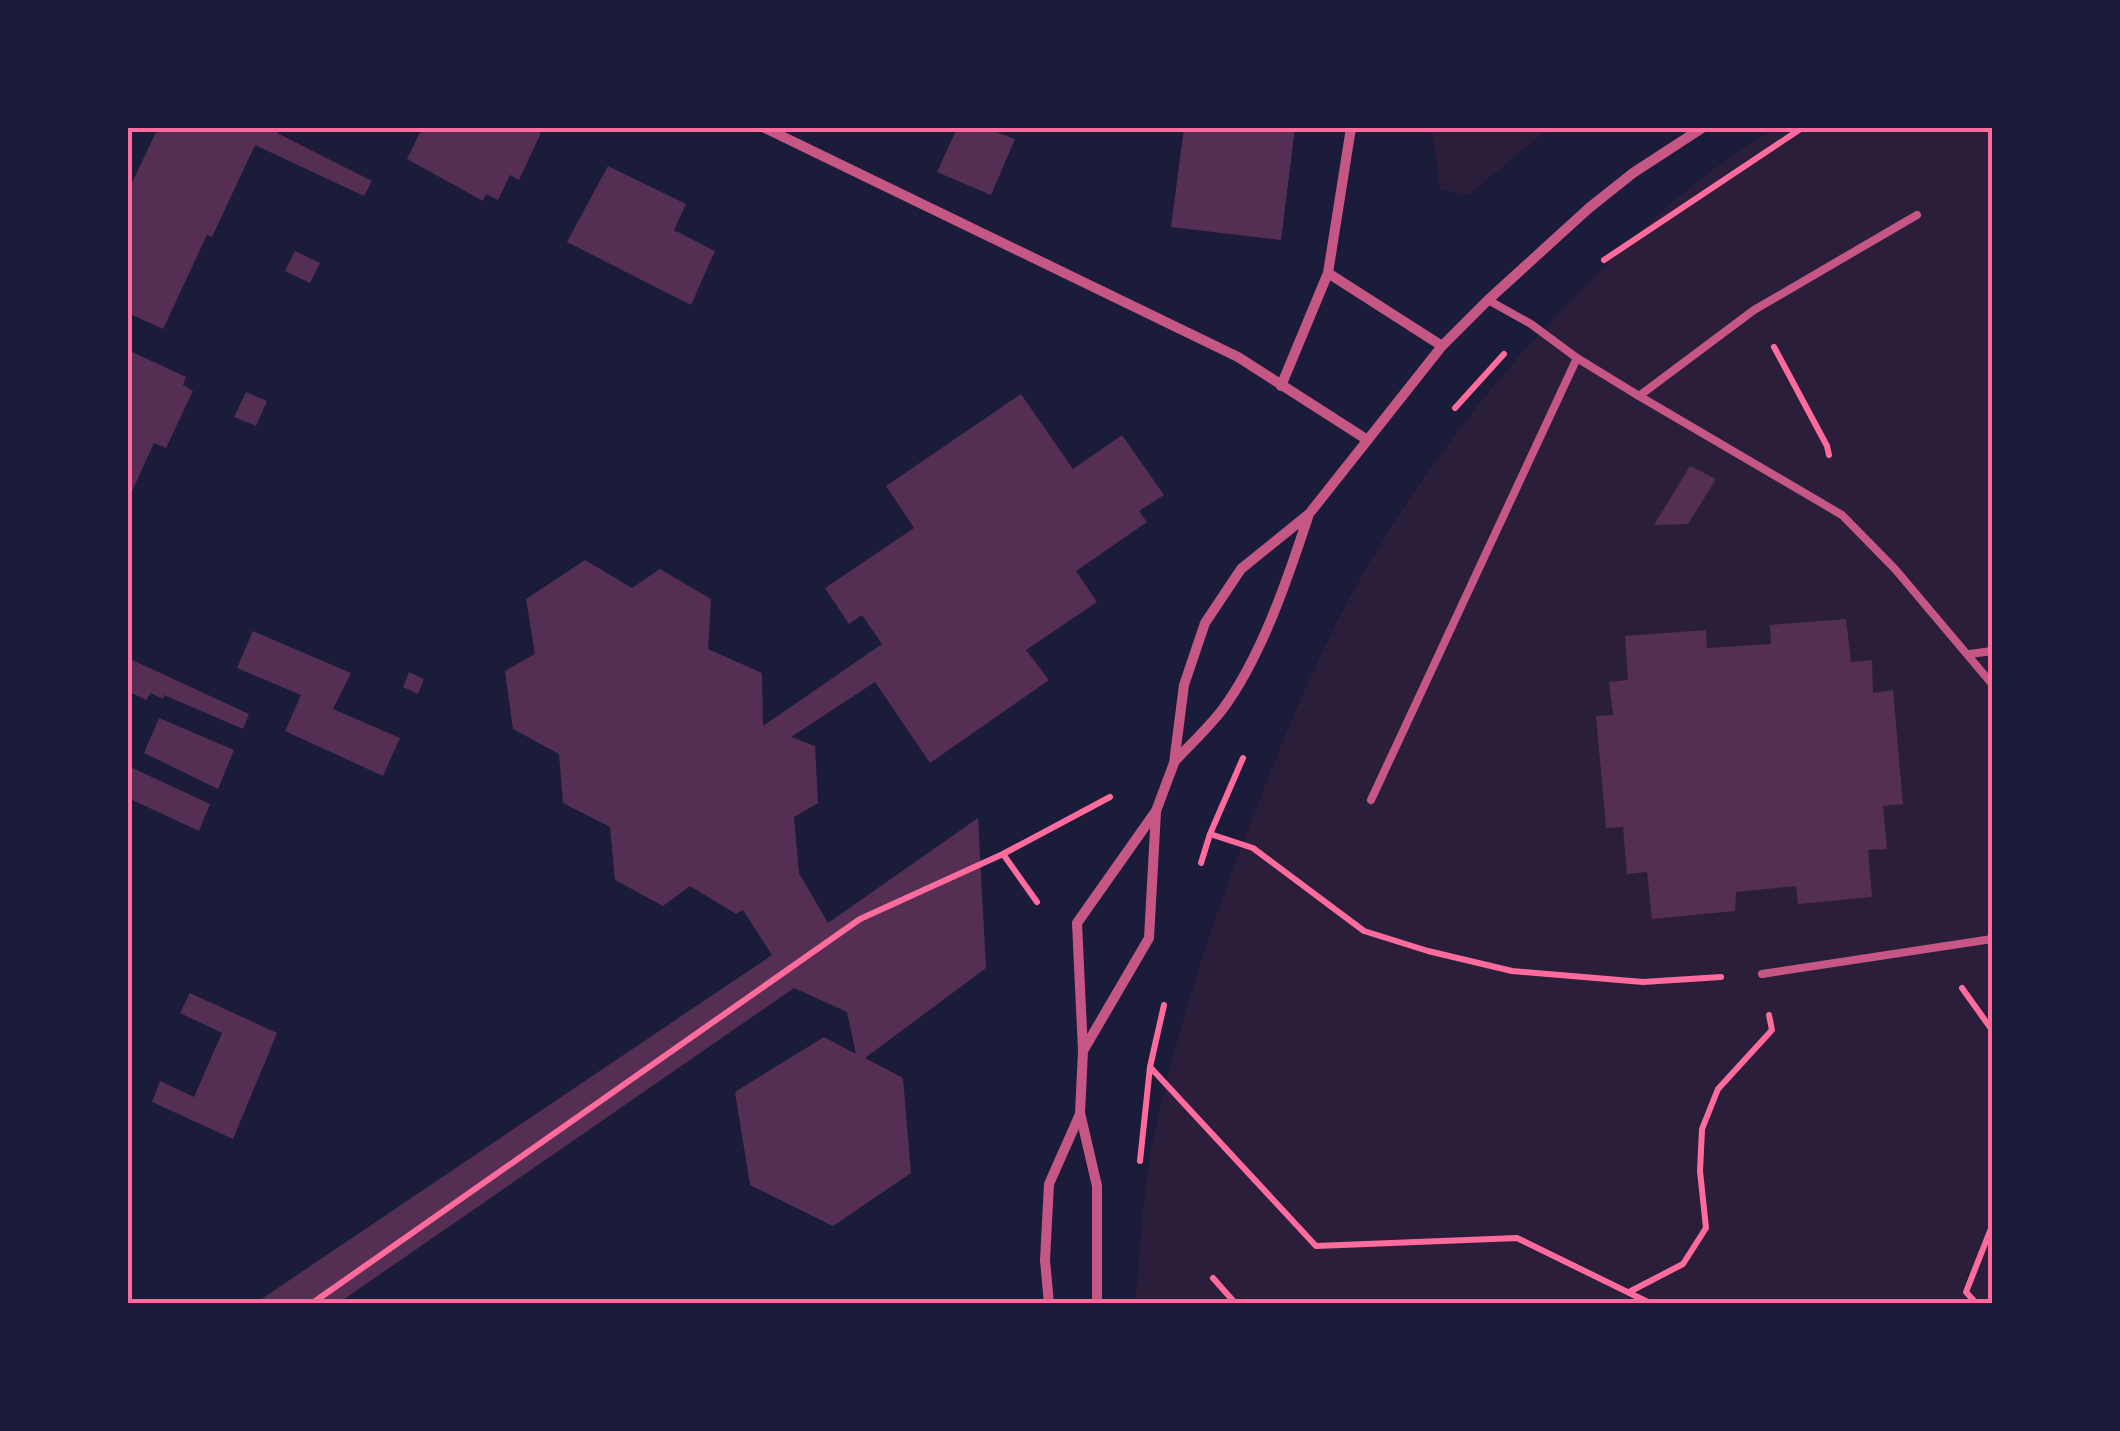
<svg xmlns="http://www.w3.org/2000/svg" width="2120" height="1431" font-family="'Work Sans',sans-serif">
<rect width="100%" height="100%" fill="#1b1b3a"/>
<!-- green -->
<path fill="#2a1e3b" d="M 1432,128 L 1549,128 L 1468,195 L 1440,189 Z
M 1777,128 L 1992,128 L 1992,1303 L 1135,1304 C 1141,1252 1142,1197 1152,1146 C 1175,1035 1210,926 1252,820 C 1274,762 1298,703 1325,646 C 1390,511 1484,386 1591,280 C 1647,224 1707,166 1777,128 Z"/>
<!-- building -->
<path fill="#542f53" d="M 158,128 L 280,128 L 277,133 L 372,181 L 364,196 L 255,145 L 212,237 L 207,235 L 163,329 L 128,313 L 128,191 Z
M 422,128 L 530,128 L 541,133 L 519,180 L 510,175 L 498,200 L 486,194 L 483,201 L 407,159 Z
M 957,128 L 985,128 L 1015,139 L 991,195 L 937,172 Z
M 1184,128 L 1295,128 L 1281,240 L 1171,227 Z
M 608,166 L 686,204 L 674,230 L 715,251 L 691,305 L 567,242 Z
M 295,251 L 320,263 L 310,283 L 285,271 Z
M 128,350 L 186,377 L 183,385 L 193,391 L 166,448 L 154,443 L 128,500 Z
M 246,392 L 267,401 L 256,426 L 234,417 Z
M 1021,394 L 1073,469 L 1122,435 L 1164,495 L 1139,511 L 1147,522 L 1076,571 L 1097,602 L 1026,650 L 1049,680 L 930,763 L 875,682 L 791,737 L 815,746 L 818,803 L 794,817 L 799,873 L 828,923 L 978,818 L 986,968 L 865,1058 L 903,1078 L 911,1173 L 833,1226 L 750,1185 L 735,1092 L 824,1037 L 856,1054 L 847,1012 L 794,988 L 337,1304 L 254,1304 L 772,955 L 743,910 L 736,914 L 690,886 L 663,906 L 615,880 L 610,827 L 563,803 L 559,754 L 513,729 L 505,671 L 535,654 L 526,599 L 585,560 L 632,588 L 660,569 L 711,599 L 708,649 L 762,673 L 763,726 L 882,644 L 862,615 L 849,624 L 825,588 L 914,528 L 886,486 Z
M 1690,466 L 1716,479 L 1688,524 L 1654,525 Z
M 1846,619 L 1851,662 L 1872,660 L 1873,693 L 1893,690 L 1903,804 L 1883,806 L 1887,849 L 1868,850 L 1872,897 L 1798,904 L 1796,886 L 1736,892 L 1735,911 L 1652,919 L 1647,872 L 1627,874 L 1623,827 L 1606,828 L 1596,716 L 1613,715 L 1609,682 L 1628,680 L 1625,636 L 1706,630 L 1707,648 L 1771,644 L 1770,625 Z
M 253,631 L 351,673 L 333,709 L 400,738 L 383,776 L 285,731 L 301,695 L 237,668 Z
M 128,658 L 249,714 L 243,729 L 164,695 L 163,699 L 151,693 L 146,700 L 128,691 Z
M 409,672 L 424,679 L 418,694 L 403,687 Z
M 159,718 L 234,750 L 218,789 L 144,753 Z
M 128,766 L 210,804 L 199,831 L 128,798 Z
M 190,993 L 277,1033 L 233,1139 L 152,1102 L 160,1081 L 194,1097 L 222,1033 L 180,1013 Z"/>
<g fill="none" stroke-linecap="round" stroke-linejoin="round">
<!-- path -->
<path stroke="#ff6b9d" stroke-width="6" d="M 1604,260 L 1802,128
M 1774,347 L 1827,446 L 1829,455
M 1455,408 L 1504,354
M 1210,834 L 1253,848 L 1364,931 L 1428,951 L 1512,971 L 1643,982 L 1721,977
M 1003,854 L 1037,902
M 1201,863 L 1210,834 L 1243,758
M 1962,988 L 1992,1030
M 1151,1068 L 1316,1246 L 1517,1238 L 1652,1304
M 1140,1161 L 1150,1067 L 1164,1005
M 1213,1278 L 1236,1304
M 1631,1291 L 1683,1264 L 1706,1228 L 1700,1171 L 1702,1129 L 1718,1089 L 1772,1030 L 1769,1015
M 311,1304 L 860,919 L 1003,854 L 1110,797
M 1977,1304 L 1966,1292 L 1992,1226"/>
<!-- service -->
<path stroke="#c65784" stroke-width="8" d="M 1488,300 L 1531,324 L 1577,358 L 1639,396 L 1842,515 L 1895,569 L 1992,684
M 1639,396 L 1754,310 L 1917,215
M 1970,654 L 1992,651
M 1371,800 L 1577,358
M 1762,974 L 1992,939"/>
<!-- minor -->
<path stroke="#c65784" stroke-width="10" d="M 765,128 L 1238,357 L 1366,439
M 1328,273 L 1442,346
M 1281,386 L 1328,273 L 1351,128
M 1174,762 C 1190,745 1208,728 1222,710 C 1261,658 1288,578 1308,517
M 1083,1051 L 1149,938 L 1156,812
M 1049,1304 L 1045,1260 L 1049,1184 L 1080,1114
M 1097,1304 L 1097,1186 L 1080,1113 L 1083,1051 L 1077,923 L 1156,811 L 1174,763 L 1184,685 L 1205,623 L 1241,569 L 1309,514 L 1442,346 L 1488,300 L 1589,208 L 1633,173 L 1702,128"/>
</g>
<!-- border -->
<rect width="2120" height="1431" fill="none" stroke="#1b1b3a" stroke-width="260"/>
<rect x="130" y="130" width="1860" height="1171" fill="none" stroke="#ff6b9d" stroke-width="4"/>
</svg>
